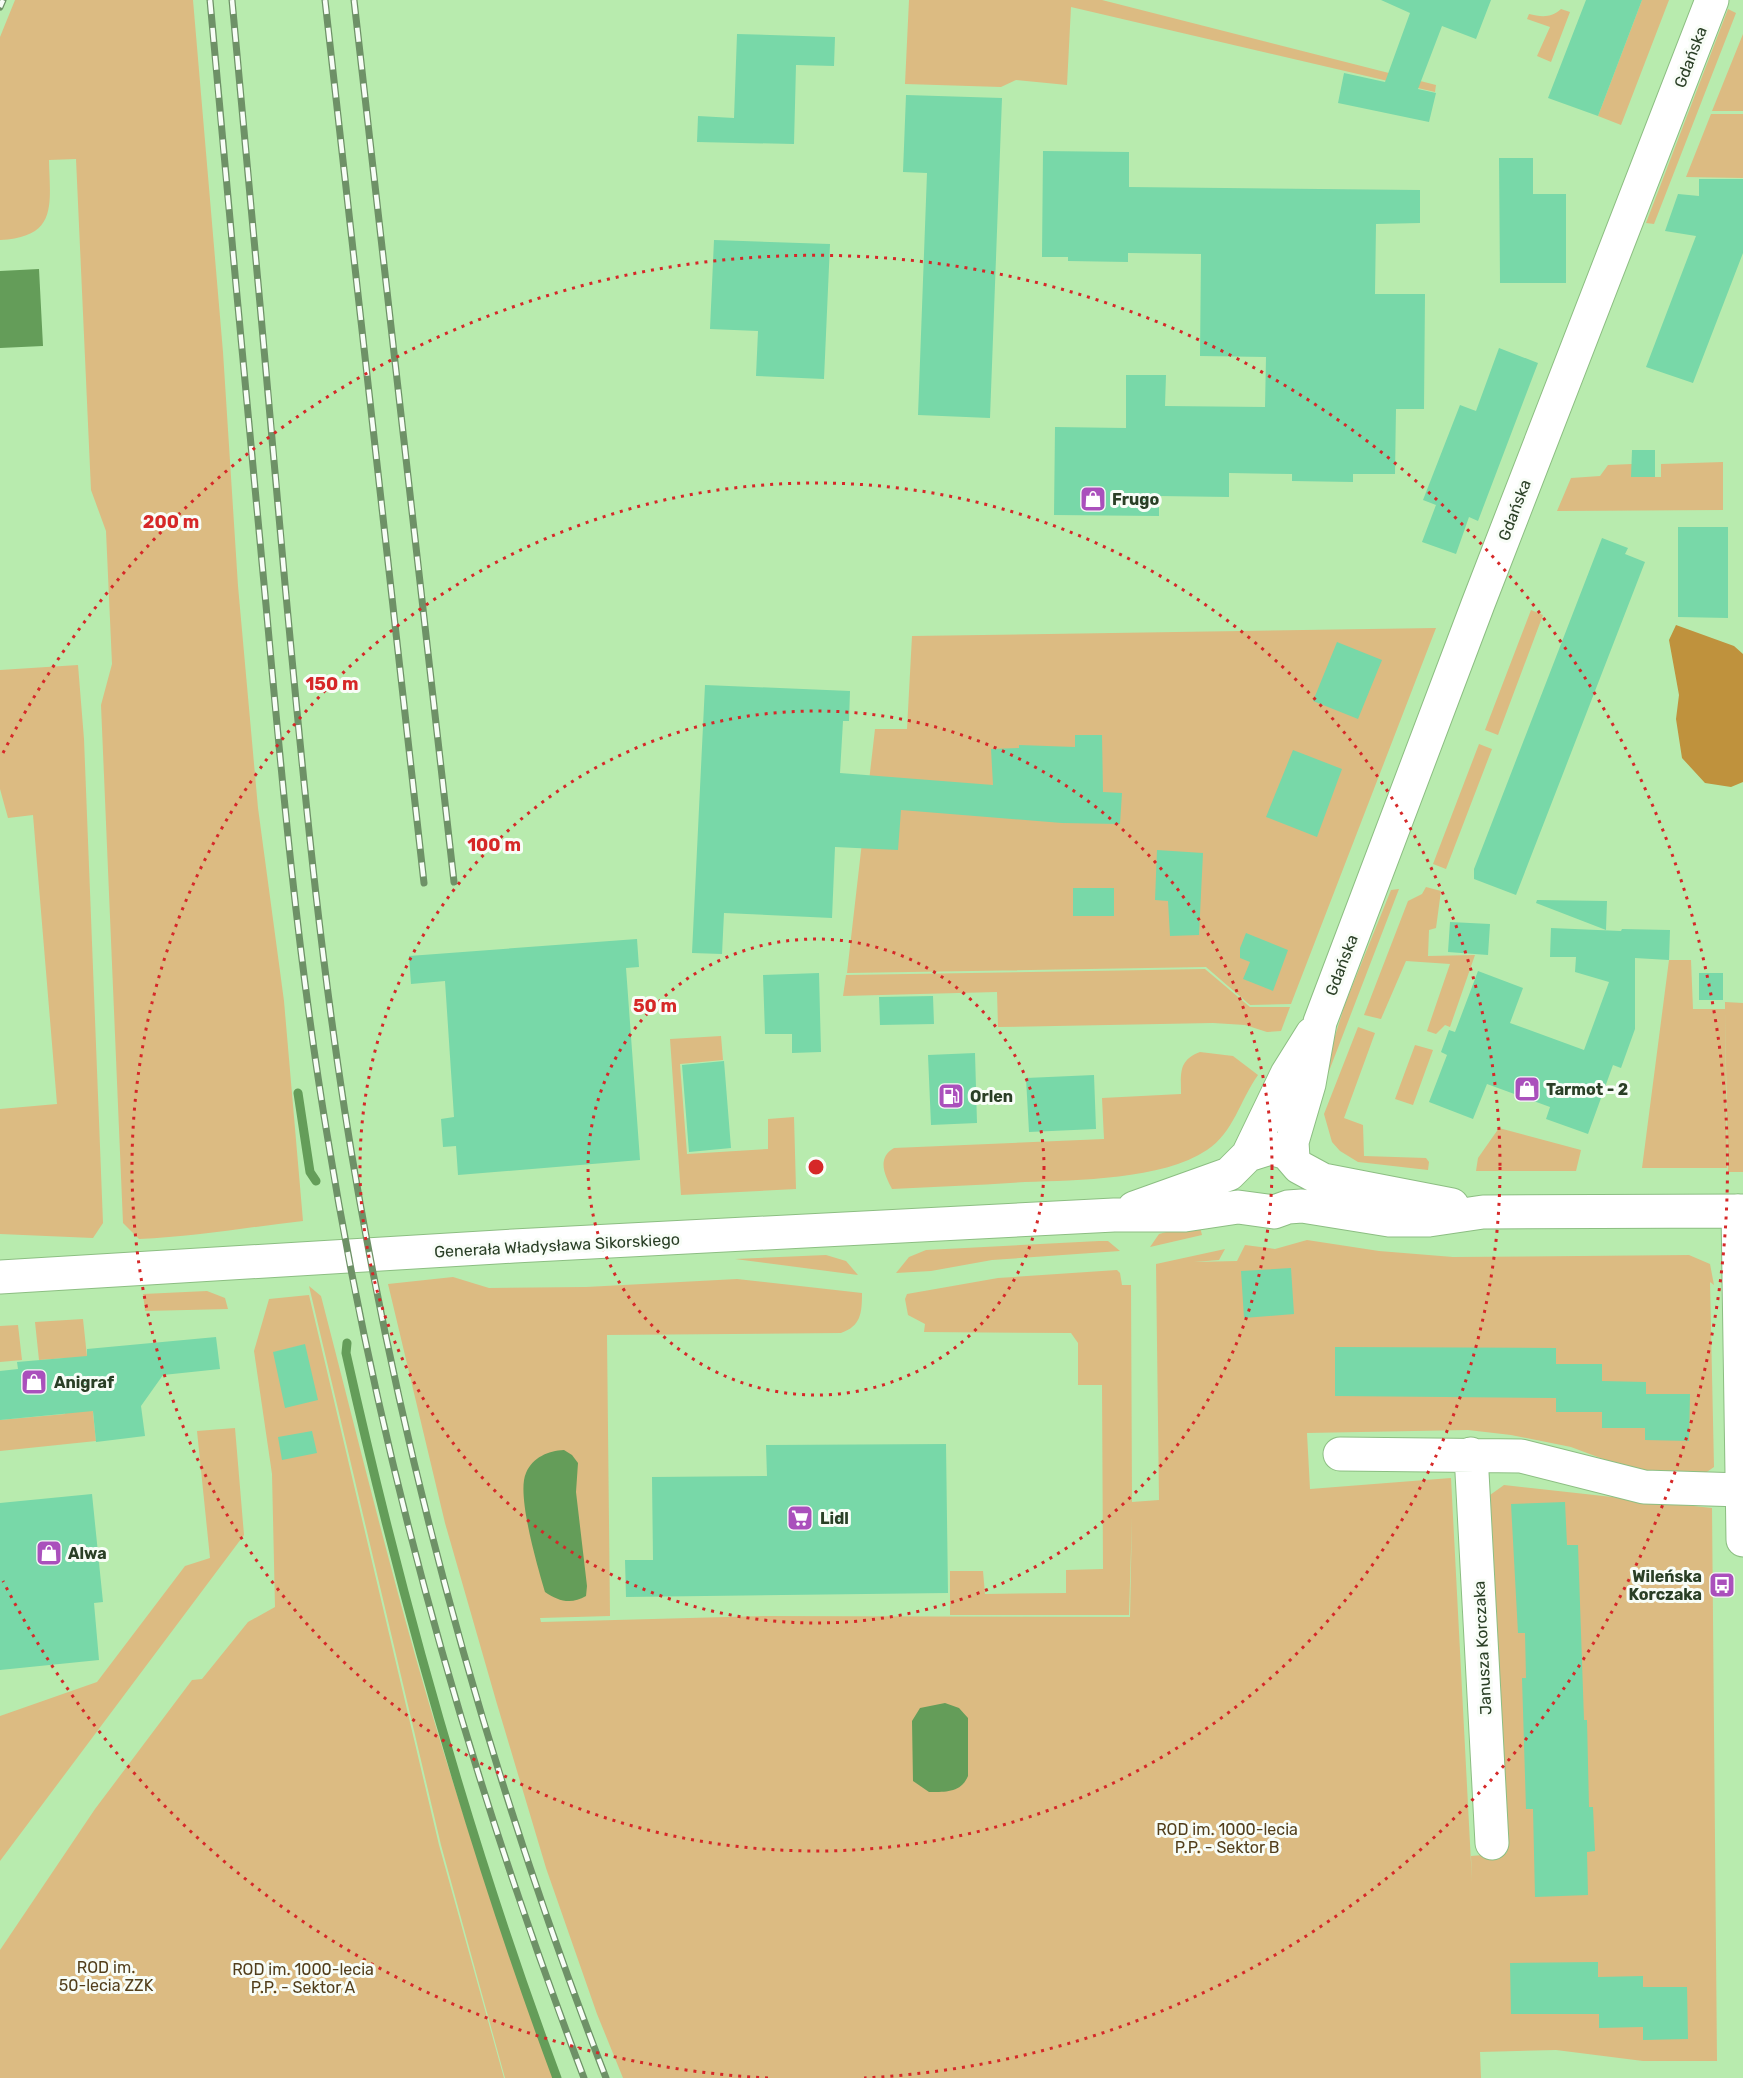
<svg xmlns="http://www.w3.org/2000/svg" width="1743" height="2078" font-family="Rubik,sans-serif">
<rect width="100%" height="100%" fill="#b8ebae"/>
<!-- green -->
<path fill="#dcbb82" d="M 15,0 L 193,0 L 223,352 L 238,586 L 258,808 L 284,1001 L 303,1221 C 248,1227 195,1237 139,1239 L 123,1223 L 101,705 L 112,664 L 106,531 L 91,490 L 76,159 L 49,160 C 50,205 58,237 0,240 L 0,37 Z
M 909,0 L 1102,0 L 1436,85 L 1435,92 L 1071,7 L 1067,85 L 1016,80 L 1001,87 L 905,84 Z
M 1642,0 L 1669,0 L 1621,125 L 1598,116 Z
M 1561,9 L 1570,12 L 1551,62 L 1537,56 L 1550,27 L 1527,19 L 1529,14 C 1541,17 1552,18 1561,9 Z
M 1728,9 L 1736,13 L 1654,224 L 1646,223 Z
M 1743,34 L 1743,111 L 1712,111 Z
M 1711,114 L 1743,114 L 1743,178 L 1686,177 Z
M 1723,462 L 1723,510 L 1557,511 L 1571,478 L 1600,476 L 1608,465 L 1632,464 L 1632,477 L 1661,477 L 1661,464 Z
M 1531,610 L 1543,615 L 1498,735 L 1485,730 Z
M 1436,628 L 1291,1004 L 1250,1005 L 1206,967 L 847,973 L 875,729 L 907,729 L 912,636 Z
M 78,665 L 84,739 L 103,1223 L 93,1238 L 0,1234 L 0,1109 L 57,1104 L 33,815 L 8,818 L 0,789 L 0,670 Z
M 1479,744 L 1492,749 L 1446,869 L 1433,864 Z
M 1426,887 L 1441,891 L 1436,928 L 1429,930 L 1428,956 L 1475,955 L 1450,1027 L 1445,1025 L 1436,1034 L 1427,1031 L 1450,964 L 1406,961 L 1381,1019 L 1364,1015 L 1408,901 L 1422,894 Z
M 1399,889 L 1316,1105 L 1314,1103 L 1345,1004 L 1391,890 Z
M 1669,960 L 1691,960 L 1693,1009 L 1725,1009 L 1725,1002 L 1743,1003 L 1743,1172 L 1728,1172 L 1725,1012 L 1727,1168 L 1642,1168 Z
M 1205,969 L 1250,1007 L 1290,1007 L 1281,1031 L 1267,1032 L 1245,1025 L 1213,1023 L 998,1027 L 997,992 L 843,996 L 846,975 Z
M 1358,1027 L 1375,1033 L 1344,1118 L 1363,1125 L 1364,1156 L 1426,1158 L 1429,1162 L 1428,1170 L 1358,1162 L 1340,1151 L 1332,1142 L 1324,1114 Z
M 721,1036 L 723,1060 L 680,1064 L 687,1154 L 768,1149 L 768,1119 L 794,1117 L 796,1189 L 681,1195 L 670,1039 Z
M 1415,1045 L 1433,1050 L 1413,1105 L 1395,1099 Z
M 1200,1052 L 1233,1056 L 1258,1075 C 1240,1100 1234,1132 1207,1150 C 1162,1180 1077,1180 1025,1182 C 980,1185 936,1187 892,1189 C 884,1174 877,1158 894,1148 L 1104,1139 L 1102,1098 L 1181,1094 C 1181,1074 1178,1060 1200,1052 Z
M 1499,1128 L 1581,1150 L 1576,1171 L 1476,1171 L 1478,1158 Z
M 1199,1223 L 1202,1235 L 1150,1247 L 1159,1234 Z
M 1307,1240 L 1379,1251 L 1453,1257 L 1689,1255 L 1710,1264 L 1714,1285 L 1710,1282 L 1714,1467 L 1704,1474 L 1635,1471 L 1571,1447 L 1511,1435 L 1468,1430 L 1307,1433 L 1310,1489 L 1451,1478 L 1472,1882 L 1471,1856 L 1507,1853 L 1490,1495 L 1504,1485 L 1712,1508 L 1717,2061 L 1643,2061 L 1556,2050 L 1480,2052 L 1481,2078 L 623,2078 L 597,2014 L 546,1868 L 497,1704 L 445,1523 L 388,1284 L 453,1277 L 489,1288 L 586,1287 L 737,1279 L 862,1293 C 862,1313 861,1326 841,1333 L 607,1335 L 610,1616 L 540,1618 L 541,1622 L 765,1616 L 1130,1617 L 1132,1517 L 1129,1615 L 950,1615 L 950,1571 L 983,1571 L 985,1594 L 1066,1593 L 1066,1570 L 1103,1569 L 1102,1385 L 1078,1385 L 1078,1343 L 1071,1333 L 924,1332 L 925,1324 L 908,1315 L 905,1299 L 907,1294 L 998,1278 L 1117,1270 L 1120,1273 L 1122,1285 L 1131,1285 L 1132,1502 L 1159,1500 L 1156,1264 L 1225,1249 L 1219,1260 L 1194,1262 L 1237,1261 L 1245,1245 L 1275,1249 Z
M 1099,1241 L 1108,1241 L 1120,1251 L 992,1260 L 931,1271 L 896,1273 L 909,1257 L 926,1250 Z
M 826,1255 L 846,1261 L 858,1275 L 735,1259 Z
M 309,1286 L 321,1296 C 363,1458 402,1621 453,1782 C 484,1881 518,1980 554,2078 L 505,2078 L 441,1845 Z
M 207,1291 L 225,1298 L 228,1309 L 145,1311 L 143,1294 Z
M 309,1295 L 439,1845 L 504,2078 L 0,2078 L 0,1950 L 95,1809 L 192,1680 L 202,1679 L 248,1622 L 275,1607 L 272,1474 L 254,1351 L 269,1299 Z
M 83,1319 L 96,1441 L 0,1451 L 0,1420 L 65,1414 L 63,1395 L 70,1394 L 66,1358 L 39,1360 L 35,1322 Z
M 18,1325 L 22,1360 L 0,1362 L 0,1326 Z
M 235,1428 L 244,1535 L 0,1861 L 0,1716 L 97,1682 L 185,1566 L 210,1558 L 197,1431 Z"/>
<!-- forest -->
<path fill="#bf923d" d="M 1676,625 L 1734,646 L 1743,654 L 1743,782 L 1731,787 L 1705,783 L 1682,758 L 1676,719 L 1679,695 L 1669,640 Z"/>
<!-- water -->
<path fill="#649d59" d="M 39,269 L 43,346 L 0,348 L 0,271 Z
M 564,1450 L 572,1455 L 578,1463 L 576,1492 L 587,1586 L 586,1596 C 571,1605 558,1601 545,1592 C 538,1568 516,1494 526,1473 C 533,1457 548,1451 564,1450 Z
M 945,1703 L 959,1708 L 968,1718 L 968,1776 C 961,1793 945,1792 929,1792 L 913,1781 L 912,1721 L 920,1708 Z"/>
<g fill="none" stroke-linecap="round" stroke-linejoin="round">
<!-- stream -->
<path stroke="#649d59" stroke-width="9" d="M 298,1093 L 310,1172 L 316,1181
M 347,1343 L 346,1353 C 401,1599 469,1842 557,2078"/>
</g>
<!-- building -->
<path fill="#78d8a8" d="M 1381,0 L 1491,0 L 1476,39 L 1442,26 L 1418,89 L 1436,93 L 1429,122 L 1338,103 L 1344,73 L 1385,82 L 1410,13 Z
M 1586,0 L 1642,0 L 1598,116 L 1548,98 Z
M 737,34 L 835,37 L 834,66 L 796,65 L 794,144 L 697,142 L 698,116 L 734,118 Z
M 906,95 L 1002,98 L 990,418 L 918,415 L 927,173 L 903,172 Z
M 1043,151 L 1129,152 L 1129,187 L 1420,190 L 1420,223 L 1376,224 L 1375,294 L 1425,294 L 1424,409 L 1396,409 L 1395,474 L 1353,474 L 1353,482 L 1292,481 L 1292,474 L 1229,473 L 1229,497 L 1159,496 L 1159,516 L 1054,515 L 1055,427 L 1126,428 L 1126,375 L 1166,375 L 1165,406 L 1265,407 L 1266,357 L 1200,356 L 1201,254 L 1128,253 L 1128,262 L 1068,261 L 1068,257 L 1042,257 Z
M 1499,158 L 1533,158 L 1533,194 L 1566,194 L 1566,283 L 1500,283 Z
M 1699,179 L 1743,179 L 1743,253 L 1693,383 L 1646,367 L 1696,236 L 1665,231 L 1678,194 L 1699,196 Z
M 714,240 L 830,244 L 824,379 L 756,376 L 758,331 L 710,329 Z
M 1499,348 L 1538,363 L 1478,521 L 1469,517 L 1456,554 L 1422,542 L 1436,505 L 1423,500 L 1460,405 L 1476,411 Z
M 1632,450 L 1655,450 L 1655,477 L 1631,477 Z
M 1678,527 L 1728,527 L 1728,618 L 1678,617 Z
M 1602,538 L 1628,548 L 1625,554 L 1645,562 L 1516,895 L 1474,879 L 1474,869 Z
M 1337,642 L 1382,660 L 1358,719 L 1313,701 Z
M 705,685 L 850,691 L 849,721 L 843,721 L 840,773 L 993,785 L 991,749 L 1019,748 L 1019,745 L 1075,747 L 1075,735 L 1102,735 L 1103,792 L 1122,793 L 1120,824 L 1062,823 L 901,810 L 898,850 L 835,847 L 832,918 L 724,913 L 722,954 L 692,953 Z
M 1293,750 L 1342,769 L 1317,837 L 1266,817 Z
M 1157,850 L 1203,853 L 1199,935 L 1170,936 L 1168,901 L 1155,900 Z
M 1073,888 L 1114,888 L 1114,916 L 1073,916 Z
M 1537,900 L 1607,901 L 1606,930 L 1536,903 Z
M 1450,922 L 1490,924 L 1488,955 L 1448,952 Z
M 1551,928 L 1621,931 L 1622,929 L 1670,930 L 1669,960 L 1635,958 L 1635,1029 L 1621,1068 L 1613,1065 L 1588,1134 L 1546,1119 L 1550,1107 L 1487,1084 L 1473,1119 L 1429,1102 L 1447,1055 L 1441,1052 L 1449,1030 L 1455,1032 L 1478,971 L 1523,988 L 1510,1023 L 1584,1050 L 1609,982 L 1575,972 L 1576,957 L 1550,957 Z
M 1246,933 L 1288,950 L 1273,991 L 1243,979 L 1250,962 L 1240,958 L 1240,948 Z
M 637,939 L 639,967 L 626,968 L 640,1160 L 458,1175 L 456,1146 L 443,1147 L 441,1119 L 454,1117 L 445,981 L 411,984 L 409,956 Z
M 819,973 L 821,1052 L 792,1053 L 792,1034 L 765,1034 L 763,975 Z
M 1699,973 L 1723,973 L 1723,1000 L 1699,1000 Z
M 933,996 L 934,1024 L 880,1025 L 879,997 Z
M 975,1053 L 977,1123 L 931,1125 L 928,1055 Z
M 724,1061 L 731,1148 L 689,1152 L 682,1065 Z
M 1094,1075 L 1096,1129 L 1029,1132 L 1026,1078 Z
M 1291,1268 L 1294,1314 L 1244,1318 L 1241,1271 Z
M 216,1337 L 220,1369 L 163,1375 L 141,1406 L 145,1436 L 96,1442 L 93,1411 L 0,1420 L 0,1371 L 18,1369 L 17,1362 L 87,1356 L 87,1349 Z
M 305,1344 L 318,1400 L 285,1408 L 273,1352 Z
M 1335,1347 L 1556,1348 L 1556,1364 L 1602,1364 L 1602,1381 L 1646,1382 L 1646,1394 L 1690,1394 L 1689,1441 L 1645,1440 L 1645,1428 L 1602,1428 L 1602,1412 L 1556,1412 L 1556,1398 L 1335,1396 Z
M 312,1431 L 317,1453 L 282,1460 L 278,1437 Z
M 946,1444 L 948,1593 L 626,1597 L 625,1560 L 653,1560 L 652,1477 L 767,1476 L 766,1445 Z
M 92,1494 L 103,1602 L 94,1603 L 99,1660 L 0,1670 L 0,1503 Z
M 1565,1502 L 1567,1545 L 1578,1545 L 1584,1720 L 1587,1720 L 1589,1807 L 1593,1807 L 1595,1851 L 1587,1852 L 1588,1895 L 1535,1897 L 1533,1809 L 1526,1809 L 1522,1678 L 1526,1678 L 1525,1633 L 1518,1633 L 1511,1504 Z
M 1598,1962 L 1598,1977 L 1643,1976 L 1643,1987 L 1687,1987 L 1688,2039 L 1643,2040 L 1643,2027 L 1599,2028 L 1599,2014 L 1511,2014 L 1510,1963 Z"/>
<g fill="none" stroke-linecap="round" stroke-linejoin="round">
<!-- minor casing -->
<g stroke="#8cbe82" stroke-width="35">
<path id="minor" d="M 1340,1454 L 1521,1456 L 1644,1487 L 1742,1490
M 1471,1454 L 1492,1843"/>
</g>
<!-- tertiary casing -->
<g stroke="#8cbe82" stroke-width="35">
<path id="tertiary" d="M 1248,1155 L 1287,1074 L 1312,1034
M 1293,1158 L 1292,1142 L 1309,1084 L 1320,1022 L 1478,604 L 1712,0
M 1134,1208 L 1229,1174 L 1248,1155 L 1270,1148 L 1287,1153 L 1299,1167 L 1323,1180 L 1452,1205
M 1738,1211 L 1743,1540
M 0,1277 L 514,1246 L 1114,1215 L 1185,1215 L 1238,1207 L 1274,1212 L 1288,1207 L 1302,1206 L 1389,1220 L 1429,1220 L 1483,1212 L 1743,1211"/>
</g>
<!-- minor -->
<use href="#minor" stroke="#fff" stroke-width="33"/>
<!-- tertiary -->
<use href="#tertiary" stroke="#fff" stroke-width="33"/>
<!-- rail casing -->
<g stroke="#6e9167" stroke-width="7">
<path id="rail" d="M 210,0 C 228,202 247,403 266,605 C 282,782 298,959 327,1134 C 379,1457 467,1772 584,2078
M 232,0 C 250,195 268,389 285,584 C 304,789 323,994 359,1197 C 412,1497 496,1794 606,2078
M 325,0 L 424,883
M 354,0 L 454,882
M 0,7 L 3,0"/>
</g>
<!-- rail -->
<use href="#rail" stroke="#f8fdf7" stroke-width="4.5" stroke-dasharray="14" stroke-linecap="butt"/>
</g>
<!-- distance rings -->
<g fill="none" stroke="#d62828" stroke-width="3" stroke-dasharray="3 6">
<circle cx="816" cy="1167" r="228"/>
<circle cx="816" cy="1167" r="456"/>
<circle cx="816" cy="1167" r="684"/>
<path d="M768 2078A912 912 0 0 1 3 1581M3 753A912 912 0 1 1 864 2078"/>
</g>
<!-- icons -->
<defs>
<g id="shop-square" transform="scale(1.35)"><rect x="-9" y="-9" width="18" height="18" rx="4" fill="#aa50bc" stroke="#f8fdf7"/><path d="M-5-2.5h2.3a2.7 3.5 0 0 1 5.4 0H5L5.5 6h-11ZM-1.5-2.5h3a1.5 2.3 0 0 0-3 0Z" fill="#fff"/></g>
<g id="fuel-square" transform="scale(1.35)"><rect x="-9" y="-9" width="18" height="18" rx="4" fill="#aa50bc" stroke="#f8fdf7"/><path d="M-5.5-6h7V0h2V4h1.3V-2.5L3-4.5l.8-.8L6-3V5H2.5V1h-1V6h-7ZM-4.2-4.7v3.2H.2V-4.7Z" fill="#fff"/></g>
<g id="supermarket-square" transform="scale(1.35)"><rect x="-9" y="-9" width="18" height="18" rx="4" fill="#aa50bc" stroke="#f8fdf7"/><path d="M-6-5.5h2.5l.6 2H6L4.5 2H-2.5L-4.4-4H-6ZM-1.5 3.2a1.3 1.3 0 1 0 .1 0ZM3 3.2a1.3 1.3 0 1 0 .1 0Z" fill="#fff"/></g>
<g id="bus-square" transform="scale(1.35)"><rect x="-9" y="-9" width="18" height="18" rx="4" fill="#aa50bc" stroke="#f8fdf7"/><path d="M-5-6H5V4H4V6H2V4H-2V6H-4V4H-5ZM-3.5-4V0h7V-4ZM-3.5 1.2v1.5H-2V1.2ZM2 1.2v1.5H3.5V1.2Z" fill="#fff"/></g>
</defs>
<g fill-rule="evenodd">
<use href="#shop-square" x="1093" y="499"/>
<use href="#shop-square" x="1527" y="1089"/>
<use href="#fuel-square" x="951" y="1096"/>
<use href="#shop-square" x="34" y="1382"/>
<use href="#supermarket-square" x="800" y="1518"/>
<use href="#shop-square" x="49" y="1553"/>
<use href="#bus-square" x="1722" y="1585"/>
</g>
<g text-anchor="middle" stroke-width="6" stroke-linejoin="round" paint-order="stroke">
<!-- street labels -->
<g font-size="16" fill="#2a3f26" stroke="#f8fdf7">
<text transform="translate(1690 57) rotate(-69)" y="6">Gdańska</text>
<text transform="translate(1514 510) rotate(-69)" y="6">Gdańska</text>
<text transform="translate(1341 965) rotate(-69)" y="6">Gdańska</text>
<text transform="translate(557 1245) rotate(-3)" y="6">Generała Władysława Sikorskiego</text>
<text transform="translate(1482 1648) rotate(-93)" y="6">Janusza Korczaka</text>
</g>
<!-- poi labels -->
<g font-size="16" font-weight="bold" fill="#2a3f26" stroke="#f8fdf7" text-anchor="start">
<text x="1112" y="505">Frugo</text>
<text x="1546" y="1095">Tarmot - 2</text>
<text x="970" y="1102">Orlen</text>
<text x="54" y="1388">Anigraf</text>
<text x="820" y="1524">Lidl</text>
<text x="68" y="1559">Alwa</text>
<text x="1702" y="1582" text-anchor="end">Wileńska<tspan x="1702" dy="18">Korczaka</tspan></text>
</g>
<!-- park labels -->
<g font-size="16" fill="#523e1b" stroke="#f8fdf7">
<text x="1227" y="1835">ROD im. 1000-lecia<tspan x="1227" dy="18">P.P. - Sektor B</tspan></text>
<text x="106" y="1973">ROD im.<tspan x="106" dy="18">50-lecia ZZK</tspan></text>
<text x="303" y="1975">ROD im. 1000-lecia<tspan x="303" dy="18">P.P. - Sektor A</tspan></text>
</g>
</g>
<circle cx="816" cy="1167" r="9" fill="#d62828" stroke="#f8fdf7" stroke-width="3"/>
<g font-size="18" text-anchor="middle" font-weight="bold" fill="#d62828" stroke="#f8fdf7" stroke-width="6" stroke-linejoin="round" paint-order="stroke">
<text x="171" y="528">200 m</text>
<text x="332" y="690">150 m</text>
<text x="494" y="851">100 m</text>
<text x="655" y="1012">50 m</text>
</g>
</svg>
